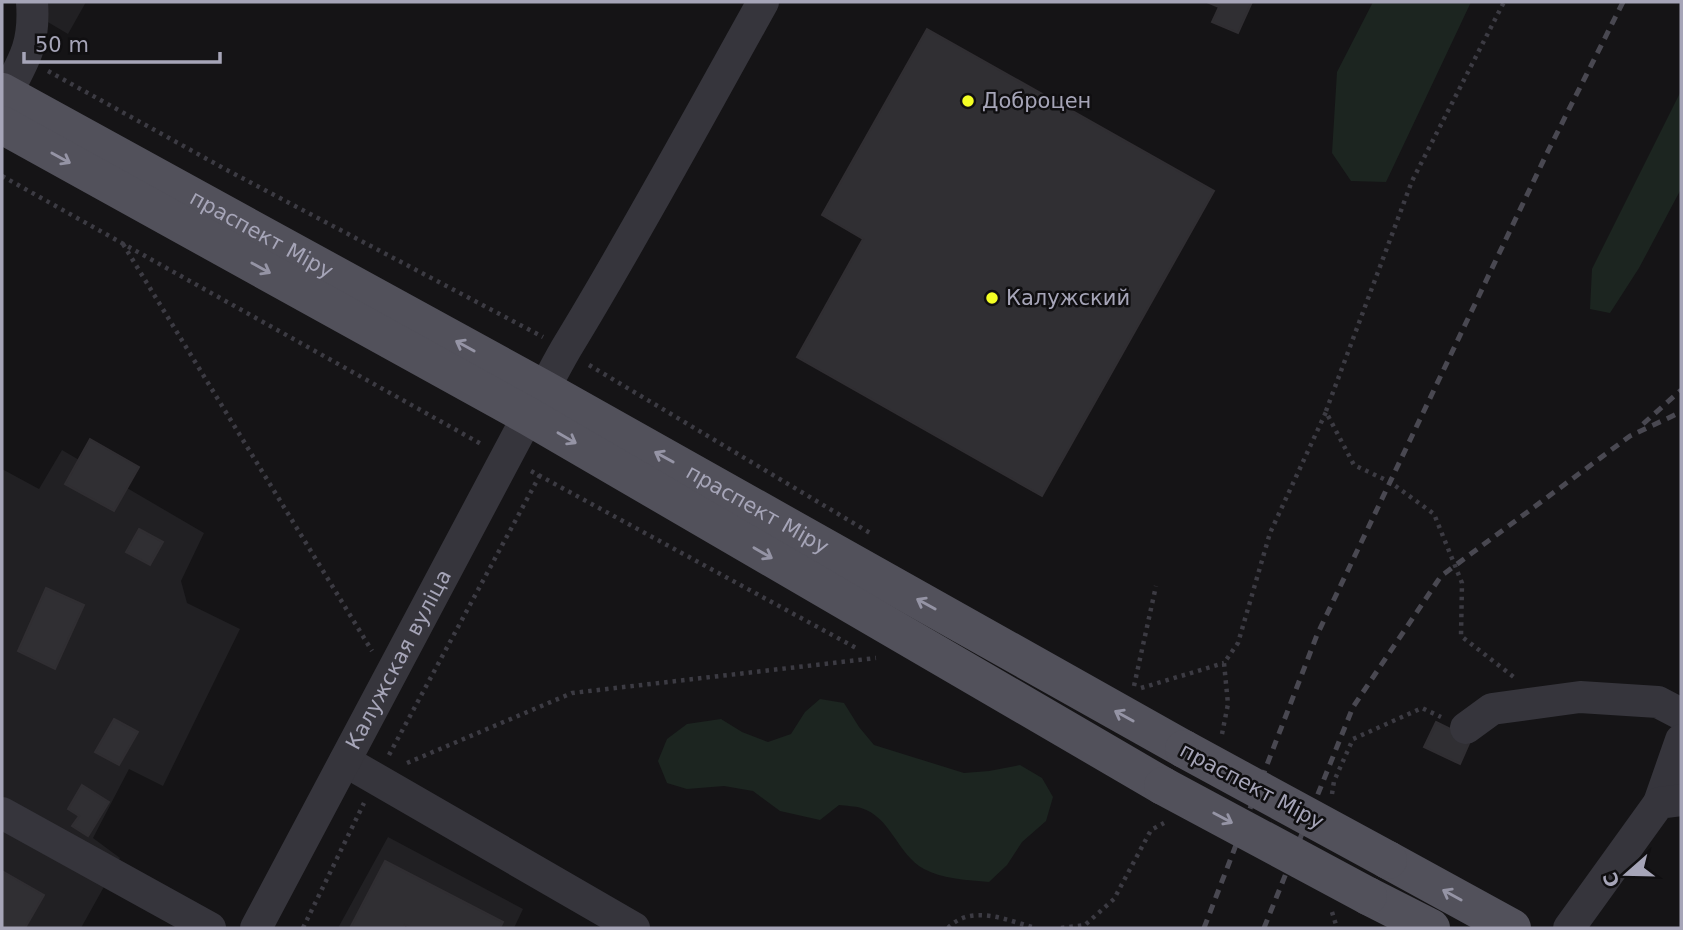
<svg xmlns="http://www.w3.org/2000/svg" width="1683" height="930" font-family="'DejaVu Sans',sans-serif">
<rect width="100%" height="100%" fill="#151416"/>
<!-- built -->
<path fill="#212023" d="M 14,2 L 86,2 L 68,34 Z
M 62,450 L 204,533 L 181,581 L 187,603 L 240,629 L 163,786 L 129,769 L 93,838 L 120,858 L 81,928 L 2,928 L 2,469 L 39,489 Z
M 388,837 L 523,909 L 514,928 L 338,928 Z"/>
<!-- green -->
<path fill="#1c2520" d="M 1373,2 L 1471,2 L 1386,182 L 1351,181 L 1332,153 L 1337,72 Z
M 1681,91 L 1681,189 L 1639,268 L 1610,313 L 1590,309 L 1592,269 Z
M 820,699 L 844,703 L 859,727 L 874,745 L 964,773 L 989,771 L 1020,765 L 1042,778 L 1053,797 L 1046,821 L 1022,842 L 1007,865 L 989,882 C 968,880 942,879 924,869 C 897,854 891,817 861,808 C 855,806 846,806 839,805 L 820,820 L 780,811 L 753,791 L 724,786 L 687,789 L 667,783 L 658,761 L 667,739 L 687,724 L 721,719 L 742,732 L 768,742 L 791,734 L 805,712 Z"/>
<!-- building -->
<path fill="#302f33" stroke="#302e32" stroke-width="2" d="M 1207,2 L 1252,2 L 1238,33 L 1212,22 L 1219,7 Z
M 927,29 L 1214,191 L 1042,496 L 797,357 L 863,239 L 822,215 Z
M 90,439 L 139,467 L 114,511 L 65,484 Z
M 139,529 L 163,542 L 150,565 L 126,552 Z
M 46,588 L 84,605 L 55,669 L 18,651 Z
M 114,719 L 138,732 L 119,765 L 95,752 Z
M 1436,722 L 1471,739 L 1460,764 L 1424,747 Z
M 82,785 L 109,802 L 88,836 L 72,826 L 79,816 L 68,809 Z
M 385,861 L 503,922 L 500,928 L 412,928 L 405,925 L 403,928 L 350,928 Z
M 2,871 L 44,895 L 25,928 L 2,928 Z"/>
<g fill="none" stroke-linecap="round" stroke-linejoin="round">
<!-- path -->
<path stroke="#3c3b43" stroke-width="4.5" stroke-dasharray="3.5 5" stroke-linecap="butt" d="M 48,71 L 225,169 L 543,337
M 2,176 L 483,445
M 123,244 L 372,651
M 589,365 L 870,533
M 1326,411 L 1412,181 L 1504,2
M 531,471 L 858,649
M 1134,686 L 1156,586
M 1141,688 L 1224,663
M 1222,734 L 1228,704 L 1224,663 L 1238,643 L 1270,533 L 1326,412 L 1354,465 L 1390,482 L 1434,514 L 1462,583 L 1461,636 L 1515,678
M 389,755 L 540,475
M 407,763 L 572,693 L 876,658
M 1332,794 L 1334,781 L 1353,739 L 1422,708 L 1441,717
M 1332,912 L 1337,928
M 303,928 L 364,803
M 948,928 C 972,903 1008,921 1036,928
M 1061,928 L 1085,925 L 1114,899 L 1151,830 L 1164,823"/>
<!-- minor -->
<g stroke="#36353c" stroke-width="32">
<path d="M 6,94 C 25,59 35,43 32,2"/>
<path d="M 1466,728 L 1492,709 L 1580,697 L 1658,702 L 1681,714"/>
<path d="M 345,761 L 634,928"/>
<path d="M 1659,803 L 1681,740"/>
<path d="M 2,813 L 210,928"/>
<path id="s1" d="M 256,928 L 528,416 C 544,392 555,366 570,342 C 638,230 700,115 763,2"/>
<path d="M 1569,928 L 1659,803 L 1681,800"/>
</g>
<!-- major -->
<g stroke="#52515b" stroke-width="38">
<path id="s2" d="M 2,92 L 545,390 L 1184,749"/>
<path d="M 2,125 L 528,416 L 1163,786"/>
<path d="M 1388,860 L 1512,928"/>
<path d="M 1368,896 L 1431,928"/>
</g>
<!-- rail -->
<path stroke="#494851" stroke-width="5" stroke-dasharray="9 7" stroke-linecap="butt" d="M 1643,424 L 1681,390
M 1204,928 L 1317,635 L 1548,151 L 1623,2
M 1264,928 L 1353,707 L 1441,576 L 1630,436 L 1681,412"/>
<!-- major-bridge -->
<path stroke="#52515b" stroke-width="38" d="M 1184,749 L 1388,860
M 1163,786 L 1368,896"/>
</g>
<!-- one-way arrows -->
<defs><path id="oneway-shaft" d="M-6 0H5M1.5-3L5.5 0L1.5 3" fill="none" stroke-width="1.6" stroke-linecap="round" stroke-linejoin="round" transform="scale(1.75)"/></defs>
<g stroke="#9594a5">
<use href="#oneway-shaft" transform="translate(61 158) rotate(29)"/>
<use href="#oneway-shaft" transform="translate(261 268) rotate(29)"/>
<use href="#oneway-shaft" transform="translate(465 346) rotate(-151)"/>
<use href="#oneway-shaft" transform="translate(567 438) rotate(30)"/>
<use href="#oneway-shaft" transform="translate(664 457) rotate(-151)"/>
<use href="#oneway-shaft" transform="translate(763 553) rotate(30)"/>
<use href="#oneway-shaft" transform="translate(926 604) rotate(-151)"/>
<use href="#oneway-shaft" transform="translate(1124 716) rotate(-151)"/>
<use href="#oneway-shaft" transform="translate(1223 818) rotate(28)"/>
<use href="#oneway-shaft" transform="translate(1452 895) rotate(-151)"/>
</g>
<!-- markers -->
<g fill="#f4ff24" stroke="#100f11" stroke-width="2.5">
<circle cx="968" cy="101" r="7"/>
<circle cx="992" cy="298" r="7"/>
</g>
<g text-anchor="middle" stroke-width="5" stroke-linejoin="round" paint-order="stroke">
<!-- poi labels -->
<g font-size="21" fill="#a6a5b8" stroke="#100f11" text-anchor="start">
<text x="982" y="108">Доброцен</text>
<text x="1006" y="305">Калужский</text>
</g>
<!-- street labels -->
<g font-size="21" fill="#a6a5b8" stroke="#100f11">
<text dy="7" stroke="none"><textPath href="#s2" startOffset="296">праспект Міру</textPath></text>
<text dy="7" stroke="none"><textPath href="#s2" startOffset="863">праспект Міру</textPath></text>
<text dy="7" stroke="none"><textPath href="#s1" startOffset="304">Калужская вуліца</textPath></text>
<text transform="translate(1252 786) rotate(28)" y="7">праспект Міру</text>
</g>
</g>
<!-- border -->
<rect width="1683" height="930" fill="none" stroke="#a6a5b8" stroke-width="7"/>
<!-- north arrow -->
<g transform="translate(1627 874) rotate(250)" stroke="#100f11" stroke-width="5" paint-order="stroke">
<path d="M0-5L12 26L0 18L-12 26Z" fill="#a6a5b8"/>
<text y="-10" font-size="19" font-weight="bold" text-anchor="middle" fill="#a6a5b8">С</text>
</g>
<!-- scale -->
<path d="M24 52v10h196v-10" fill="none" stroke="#a6a5b8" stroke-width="3.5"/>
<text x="35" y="52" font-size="21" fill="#a6a5b8" stroke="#100f11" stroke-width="5" paint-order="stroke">50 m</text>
</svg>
